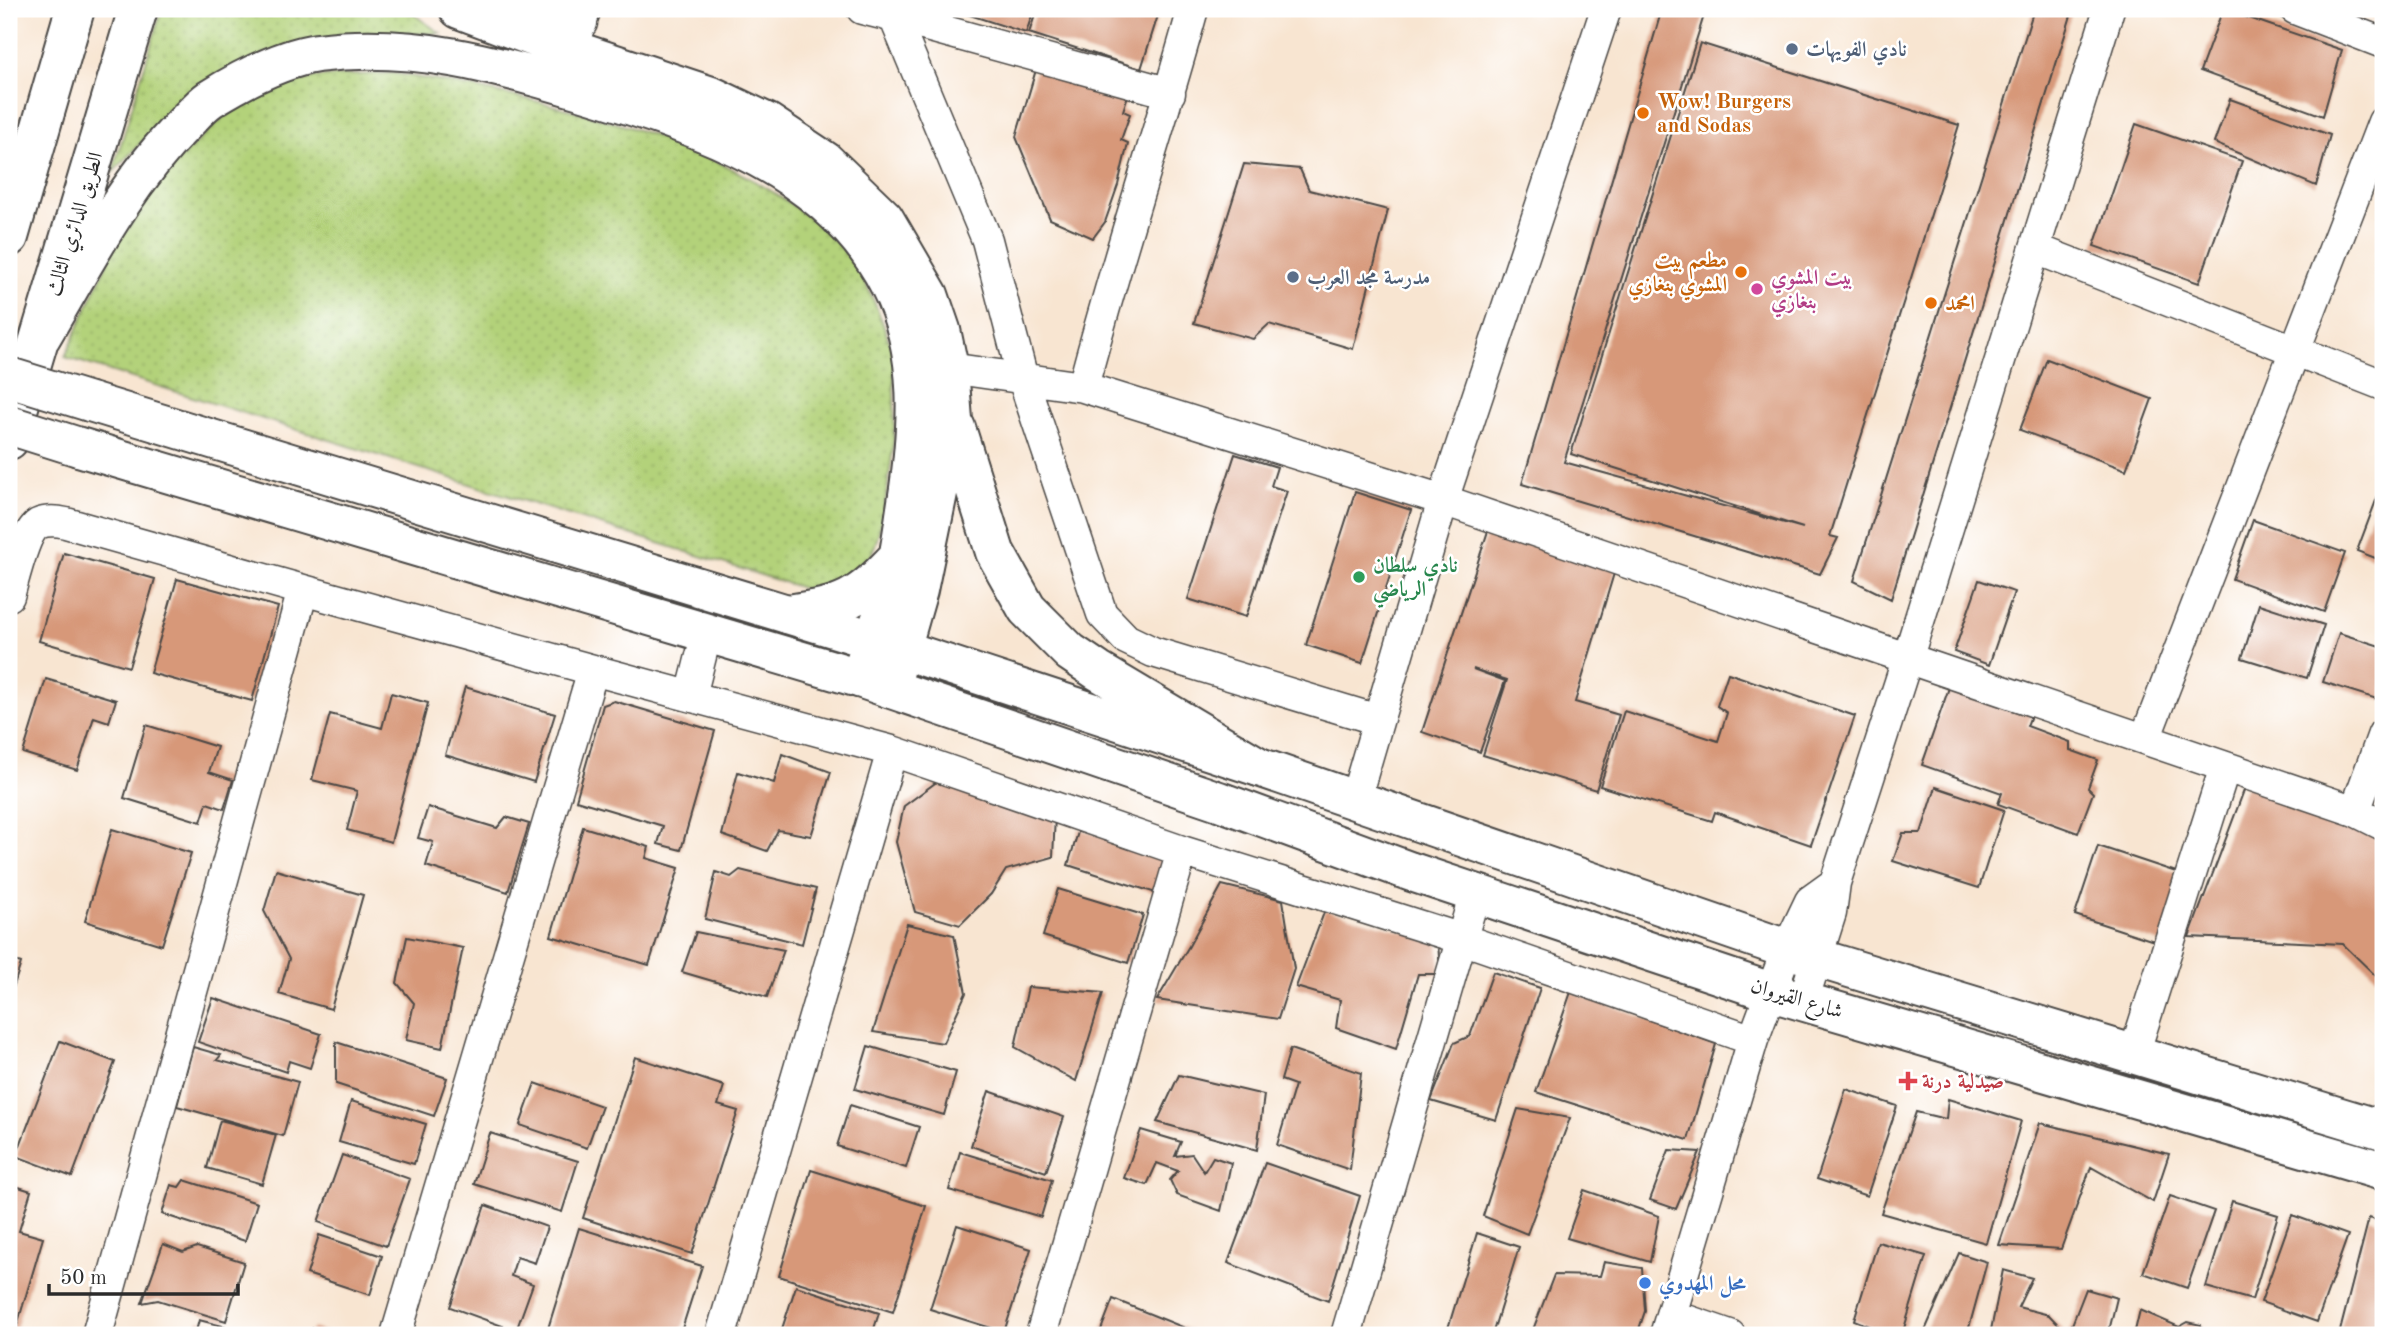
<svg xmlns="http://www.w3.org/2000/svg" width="2392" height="1344" font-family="'Old Standard TT',Amiri,serif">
<defs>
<pattern id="grass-dots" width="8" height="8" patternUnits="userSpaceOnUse" patternTransform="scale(1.75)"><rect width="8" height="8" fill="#b3d27a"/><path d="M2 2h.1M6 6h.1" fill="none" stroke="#9ab46a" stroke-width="1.8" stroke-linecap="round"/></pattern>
</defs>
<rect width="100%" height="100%" fill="#fff"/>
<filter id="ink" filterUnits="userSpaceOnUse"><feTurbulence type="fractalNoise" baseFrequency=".0143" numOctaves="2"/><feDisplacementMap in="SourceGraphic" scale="14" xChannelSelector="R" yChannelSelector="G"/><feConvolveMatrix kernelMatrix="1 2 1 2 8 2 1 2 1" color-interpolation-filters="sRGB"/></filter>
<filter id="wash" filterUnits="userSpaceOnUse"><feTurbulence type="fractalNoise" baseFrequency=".00686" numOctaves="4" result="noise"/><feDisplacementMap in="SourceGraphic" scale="28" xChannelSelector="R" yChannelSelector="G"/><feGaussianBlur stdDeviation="1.57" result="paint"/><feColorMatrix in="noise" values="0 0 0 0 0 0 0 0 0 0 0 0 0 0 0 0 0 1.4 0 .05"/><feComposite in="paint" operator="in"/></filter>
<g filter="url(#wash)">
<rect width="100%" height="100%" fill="#f8e5d1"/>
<!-- grass -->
<path fill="url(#grass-dots)" stroke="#6f7e52" stroke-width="2" d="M 162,9 L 406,9 L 440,33 L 344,37 L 191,90 L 112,173 Z
M 392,73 C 537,97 752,140 850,258 C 866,277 889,335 894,360 C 895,368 894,378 894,386 C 894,409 896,432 892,455 C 888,483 881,552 861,571 C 851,581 831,586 818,593 L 65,357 L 113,250 L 169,169 L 222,118 L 268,91 L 315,77 Z"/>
<g id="blocks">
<!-- building -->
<path fill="#d79879" d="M 951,9 L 1034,9 L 1026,33 Z
M 1037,9 L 1160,9 L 1141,69 L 1029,33 Z
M 1662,9 L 1706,9 L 1564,462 L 1803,528 L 1571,454 L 1700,43 L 1959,125 L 1830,536 L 1838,538 L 1820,574 L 1522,484 Z
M 2034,9 L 2073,9 L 1891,599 L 1854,581 Z
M 2223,9 L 2342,50 L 2323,116 L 2200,71 Z
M 1038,63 L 1130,89 L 1123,111 L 1130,114 L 1121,140 L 1128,143 L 1118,185 L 1105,222 L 1093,238 L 1050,219 L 1016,137 Z
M 2230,99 L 2330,135 L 2316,186 L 2214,143 Z
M 2136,124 L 2242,161 L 2199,283 L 2094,246 Z
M 1244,164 L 1300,169 L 1309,190 L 1388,210 L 1353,349 L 1269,324 L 1253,339 L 1194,323 Z
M 2047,359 L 2152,399 L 2126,470 L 2020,430 Z
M 1235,454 L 1277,467 L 1271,486 L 1287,491 L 1246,617 L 1188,599 Z
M 2380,490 L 2383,491 L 2383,561 L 2357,551 Z
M 1355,492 L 1411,510 L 1362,663 L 1306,645 Z
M 2253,520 L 2345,553 L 2324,612 L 2232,579 Z
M 1488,531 L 1615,570 L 1575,702 L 1619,715 L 1596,790 L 1483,755 L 1507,680 L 1473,669 L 1505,681 L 1480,752 L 1422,732 Z
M 64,553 L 155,579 L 129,667 L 39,641 Z
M 177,579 L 278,607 L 252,701 L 150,673 Z
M 1979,580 L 2014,592 L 1989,665 L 1954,652 Z
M 2259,604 L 2324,625 L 2307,678 L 2242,658 Z
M 2339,633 L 2383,647 L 2383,701 L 2323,682 Z
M 1728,673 L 1855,716 L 1811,845 L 1715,812 L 1712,821 L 1600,786 L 1624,711 L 1718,741 L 1727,713 L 1717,706 Z
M 46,679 L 116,700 L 109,722 L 94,717 L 77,770 L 23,753 Z
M 1951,682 L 2033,710 L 2027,726 L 2070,742 L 2070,750 L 2098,760 L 2088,788 L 2093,793 L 2078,833 L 1998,804 L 2002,793 L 1922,765 Z
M 465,687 L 555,714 L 534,782 L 445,755 Z
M 391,693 L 428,703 L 391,842 L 347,830 L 357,791 L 312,780 L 330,714 L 382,728 Z
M 614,701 L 715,731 L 681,850 L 658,844 L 663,826 L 576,800 L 603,705 Z
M 146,725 L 217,747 L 209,772 L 233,780 L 224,809 L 207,803 L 201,822 L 124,798 Z
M 782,754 L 831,772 L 811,836 L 778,830 L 767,851 L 722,835 L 738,772 L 774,783 Z
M 946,775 L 1055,816 L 1053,857 L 1006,870 L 991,894 L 960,925 L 915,912 L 896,842 L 904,806 Z
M 2246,785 L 2356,825 L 2383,838 L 2383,983 L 2343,944 L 2189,937 Z
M 1936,787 L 2004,810 L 1979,888 L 1893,861 L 1903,833 L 1921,833 Z
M 428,807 L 497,828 L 506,817 L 529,824 L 508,892 L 426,866 L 433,842 L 418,838 Z
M 583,827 L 649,847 L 646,858 L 679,868 L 649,965 L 551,936 Z
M 112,829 L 191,853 L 162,945 L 85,921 Z
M 1079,829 L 1170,857 L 1159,894 L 1068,865 Z
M 2098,846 L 2185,875 L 2163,944 L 2075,915 Z
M 276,870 L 363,895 L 331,1009 L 279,994 L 289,959 L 264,911 Z
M 740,870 L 816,889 L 802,944 L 705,919 L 716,872 L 731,877 Z
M 1222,885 L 1283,900 L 1294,969 L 1278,1019 L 1157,1000 L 1189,946 Z
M 1058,889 L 1143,915 L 1128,963 L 1043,936 Z
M 1325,910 L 1438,941 L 1440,974 L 1418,974 L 1396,1049 L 1336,1028 L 1340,1000 L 1296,987 Z
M 907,924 L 954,935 L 966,993 L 943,1043 L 873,1032 Z
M 696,932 L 784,950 L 767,997 L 682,972 Z
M 407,937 L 463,948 L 442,1048 L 406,1040 L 414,1003 L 397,983 Z
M 9,959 L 21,963 L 9,1001 Z
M 1493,972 L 1540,988 L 1496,1120 L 1431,1101 L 1454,1043 L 1470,1036 Z
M 1028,987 L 1103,993 L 1076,1081 L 1015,1047 Z
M 1571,992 L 1716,1044 L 1688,1140 L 1536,1092 Z
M 213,998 L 321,1034 L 310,1068 L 289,1061 L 286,1072 L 198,1042 Z
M 60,1041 L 115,1062 L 72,1177 L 16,1156 Z
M 336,1042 L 447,1078 L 434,1116 L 336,1084 Z
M 868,1046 L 956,1072 L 944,1115 L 855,1089 Z
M 193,1047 L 221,1055 L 217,1060 L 298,1082 L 283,1136 L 177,1106 Z
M 1290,1049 L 1361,1073 L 1350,1170 L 1277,1145 L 1295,1085 L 1281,1080 Z
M 635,1057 L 724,1086 L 718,1105 L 738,1111 L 692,1254 L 583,1218 Z
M 1179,1075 L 1264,1095 L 1257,1150 L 1157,1122 Z
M 535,1083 L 602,1106 L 587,1148 L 520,1125 Z
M 1846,1089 L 1897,1106 L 1867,1196 L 1817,1179 Z
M 989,1091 L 1064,1117 L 1046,1172 L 971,1146 Z
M 1948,1099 L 2021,1121 L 1986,1243 L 1881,1213 L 1916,1112 L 1946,1119 Z
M 351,1101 L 426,1124 L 414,1164 L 339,1142 Z
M 850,1105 L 919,1127 L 906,1168 L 837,1146 Z
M 1518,1109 L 1570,1118 L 1527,1234 L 1483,1216 Z
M 220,1120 L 276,1135 L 262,1184 L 207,1168 Z
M 2040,1123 L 2169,1154 L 2153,1202 L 2091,1167 L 2061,1249 L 1999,1245 Z
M 1141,1130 L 1181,1142 L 1175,1156 L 1192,1154 L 1204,1172 L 1213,1157 L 1231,1163 L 1221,1211 L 1177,1195 L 1170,1180 L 1178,1171 L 1157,1163 L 1147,1185 L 1124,1178 Z
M 490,1133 L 578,1161 L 562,1212 L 474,1184 Z
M 1669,1150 L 1700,1152 L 1676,1209 L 1650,1200 Z
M 960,1152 L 1052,1180 L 1041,1217 L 949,1190 Z
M 342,1155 L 410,1179 L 386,1246 L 318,1222 Z
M 1265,1163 L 1360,1196 L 1328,1301 L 1228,1263 Z
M 811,1170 L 926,1206 L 893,1312 L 779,1276 Z
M 184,1180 L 257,1203 L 245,1241 L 162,1214 L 171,1185 L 179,1187 Z
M 9,1184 L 31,1191 L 19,1231 L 43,1238 L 16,1329 L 9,1327 Z
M 1584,1190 L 1659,1216 L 1650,1262 L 1567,1238 Z
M 2170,1196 L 2214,1211 L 2187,1288 L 2143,1273 Z
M 2232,1201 L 2278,1215 L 2252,1300 L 2206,1287 Z
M 485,1205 L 547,1227 L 535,1263 L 517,1257 L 511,1276 L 533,1284 L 516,1331 L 450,1307 Z
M 2292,1215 L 2348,1235 L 2317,1322 L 2261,1302 Z
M 2369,1218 L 2383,1222 L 2383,1335 L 2339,1335 Z
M 957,1225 L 1031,1249 L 1004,1332 L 930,1309 Z
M 579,1228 L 702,1266 L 680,1335 L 546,1335 Z
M 1477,1233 L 1519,1247 L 1492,1335 L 1446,1335 Z
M 319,1235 L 382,1256 L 370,1295 L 307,1274 Z
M 1878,1242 L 1926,1256 L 1902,1335 L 1892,1335 L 1854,1320 Z
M 163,1244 L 183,1252 L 197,1247 L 244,1262 L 226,1321 L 158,1300 L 142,1303 Z
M 1959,1253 L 1987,1262 L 1967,1335 L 1923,1335 Z
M 1604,1262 L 1642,1268 L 1645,1311 L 1637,1335 L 1531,1335 L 1554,1275 L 1600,1276 Z
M 2003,1270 L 2032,1278 L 2018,1307 L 2049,1315 L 2068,1335 L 2086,1289 L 2117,1298 L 2108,1335 L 1990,1335 Z
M 796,1286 L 879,1313 L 872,1335 L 780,1335 Z
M 1113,1299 L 1190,1330 L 1188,1335 L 1099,1335 Z
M 2140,1310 L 2179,1327 L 2188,1322 L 2201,1325 L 2202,1335 L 2134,1335 Z
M 199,1320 L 246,1332 L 246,1335 L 195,1335 Z
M 313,1328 L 336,1335 L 309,1335 Z"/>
</g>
</g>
<g filter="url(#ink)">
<use href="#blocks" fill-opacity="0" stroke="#4a4744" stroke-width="2"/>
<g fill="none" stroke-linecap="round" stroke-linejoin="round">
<!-- minor casing -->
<g stroke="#4a4744" stroke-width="33">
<path id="minor" d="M 547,9 L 582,23
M 862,9 L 894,17 L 987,240 L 1023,379 L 1102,614 L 1126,639 L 1153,652 L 1378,720
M 891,9 L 894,17 L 1170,93
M 2295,9 L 2383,43
M 571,49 L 586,9
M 2036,249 L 2383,385
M 949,368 L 1083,387 L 1443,500 L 2355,811 L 2383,825
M 1083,387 C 1116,260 1158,136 1193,9
M 9,596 C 14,580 24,533 38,524 C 47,520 57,521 66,523 L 303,590
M 691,696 L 707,632
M 2145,739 L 2383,122
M 1355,800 L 1443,500 L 1606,9
M 2355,811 L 2383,734
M 1803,1001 L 1831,913 L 1835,883 L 1907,660 L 2109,9
M 2134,1054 L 2225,767
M 1672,1315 L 1730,1335
M 97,1335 L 303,590 L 593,670
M 396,1335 L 593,670 L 892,751
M 721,1335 L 892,751 L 1182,851 L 1462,939 L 1753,1040
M 1041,1335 L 1182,851
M 1346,1335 L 1475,893
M 1665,1335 L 1753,1040 L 1787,949 L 1810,901 L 1835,883"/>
</g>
<!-- secondary casing -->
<g stroke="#4a4744" stroke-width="42">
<path id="secondary" d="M 90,402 L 873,640 L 1259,767 L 1787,949 L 2383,1130
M 79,447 L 859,678 L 1219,801 L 1409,871 L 1771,992 L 2383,1171"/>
</g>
<!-- trunk casing -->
<g stroke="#4a4744" stroke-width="42">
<path id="trunk" d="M 459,9 L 531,36 L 714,97 L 768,123 L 825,161 L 884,218 L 929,295 L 941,330 L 949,368 L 953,420 L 918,590 L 890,688
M 9,237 L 75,9
M 41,337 C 84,264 124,185 184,124 C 192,116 200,106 210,99 C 242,79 280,59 317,53 C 412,41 495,64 584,91 C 699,126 832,169 890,286 C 924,353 918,430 907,502 C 903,528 900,555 893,581 C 884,614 871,646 859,678
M 956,428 L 995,552 L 1027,609 L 1070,652 L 1098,671 L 1259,767
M 9,440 L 138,9
M 788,614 C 845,606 858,600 898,557"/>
</g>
<!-- minor -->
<use href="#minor" stroke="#fff" stroke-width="30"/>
<!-- secondary -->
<use href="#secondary" stroke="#fff" stroke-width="38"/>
<!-- trunk -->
<use href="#trunk" stroke="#fff" stroke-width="38"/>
<!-- secondary-bridge casing -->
<g stroke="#4a4744" stroke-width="42" stroke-linecap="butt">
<path id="secondary-bridge" d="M 9,377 L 90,402
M 9,425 L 79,447"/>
</g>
<!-- secondary-bridge -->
<use href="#secondary-bridge" stroke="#fff" stroke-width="38"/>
</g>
</g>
<!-- markers -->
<g fill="#5c6f8a" stroke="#fff" stroke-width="2.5">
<circle cx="1792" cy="49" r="7"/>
<circle cx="1293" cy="277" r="7"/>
</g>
<g fill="#e8710a" stroke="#fff" stroke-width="2.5">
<circle cx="1643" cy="113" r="7"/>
<circle cx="1741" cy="272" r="7"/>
<circle cx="1931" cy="303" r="7"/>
</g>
<circle fill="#d1479c" stroke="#fff" stroke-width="2.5" cx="1757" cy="289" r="7"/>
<circle fill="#2e9e5b" stroke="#fff" stroke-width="2.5" cx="1359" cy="577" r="7"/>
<path fill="#e0444e" stroke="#fff" stroke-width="2.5" d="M1904.5 1070.5h7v7h7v7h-7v7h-7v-7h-7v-7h7z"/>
<circle fill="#3f7fe0" stroke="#fff" stroke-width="2.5" cx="1645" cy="1283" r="7"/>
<g text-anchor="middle" stroke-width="5" stroke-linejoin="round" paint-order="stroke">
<!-- service labels -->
<g font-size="21" font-weight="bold" fill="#4e5e75" stroke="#fff" text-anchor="start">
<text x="1806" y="56">نادي الفويهات</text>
<text x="1307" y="284">مدرسة مجد العرب</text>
</g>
<!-- food labels -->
<g font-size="21" font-weight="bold" fill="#c56008" stroke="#fff" text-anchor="start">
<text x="1657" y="108">Wow! Burgers<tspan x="1657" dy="24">and Sodas</tspan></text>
<text x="1727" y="267" text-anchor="end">مطعم بيت<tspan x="1727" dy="24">المشوي بنغازي</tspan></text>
<text x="1945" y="310">امحمد</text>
</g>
<!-- street labels -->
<g font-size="21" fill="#2b2b2b" stroke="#fff">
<text transform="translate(74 224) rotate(-73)" y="7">الطريق الدائري الثالث</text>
<text transform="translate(1797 998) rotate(17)" y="7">شارع القيروان</text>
</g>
<!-- hotel labels -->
<g font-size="21" font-weight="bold" fill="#b23c85" stroke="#fff" text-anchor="start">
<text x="1771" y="284">بيت المشوي<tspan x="1771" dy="24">بنغازي</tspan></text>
</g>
<!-- leisure labels -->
<g font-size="21" font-weight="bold" fill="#27864d" stroke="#fff" text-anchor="start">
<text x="1373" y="572">نادي سلطان<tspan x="1373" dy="24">الرياضي</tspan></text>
</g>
<!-- health labels -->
<g font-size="21" font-weight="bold" fill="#be3a42" stroke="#fff" text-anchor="start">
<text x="1922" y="1088">صيدلية درنة</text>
</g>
<!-- shop labels -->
<g font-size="21" font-weight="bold" fill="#366cbe" stroke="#fff" text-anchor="start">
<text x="1659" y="1290">محل المهدوي</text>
</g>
</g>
<!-- margin -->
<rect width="2392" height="1344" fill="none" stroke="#fff" stroke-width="35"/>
<!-- scale -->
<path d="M49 1284v10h189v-10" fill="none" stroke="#2b2b2b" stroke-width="3.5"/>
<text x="60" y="1284" font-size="21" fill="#2b2b2b" stroke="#ffffff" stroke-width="5" paint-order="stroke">50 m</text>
</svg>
